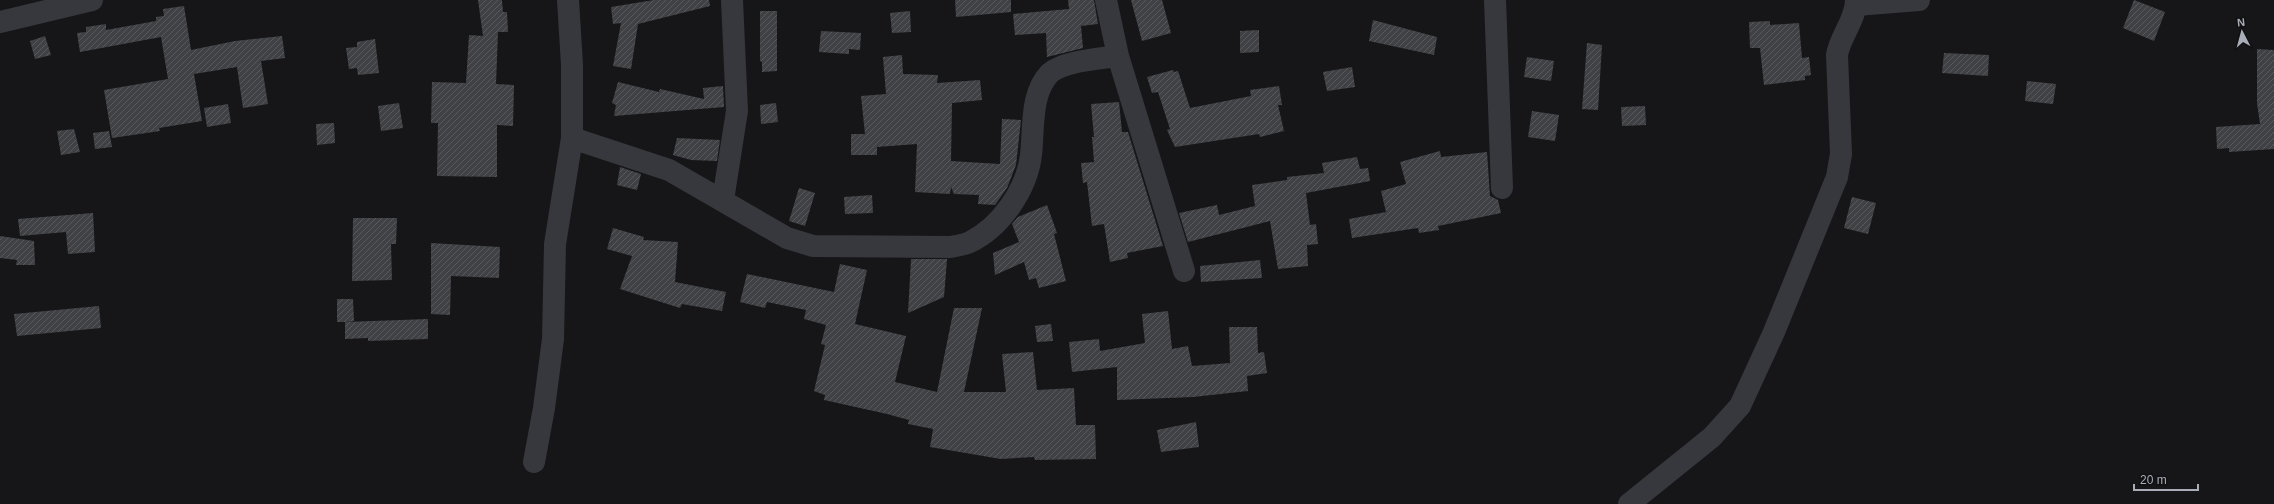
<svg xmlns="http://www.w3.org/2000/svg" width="2274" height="504" font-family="Helvetica,sans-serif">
<defs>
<pattern id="building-hatch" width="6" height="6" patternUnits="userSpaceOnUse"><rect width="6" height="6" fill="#404145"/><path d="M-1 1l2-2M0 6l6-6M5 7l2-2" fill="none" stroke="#595a5e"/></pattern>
</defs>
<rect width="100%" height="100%" fill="#161618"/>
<!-- building -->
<path fill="url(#building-hatch)" d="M 478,0 L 502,0 L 503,12 L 507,12 L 508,32 L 498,32 L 496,84 L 514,85 L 513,126 L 497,125 L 497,177 L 437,176 L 438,123 L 431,123 L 432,82 L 466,83 L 469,35 L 483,36 Z
M 654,0 L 709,0 L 710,6 L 638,24 L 631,69 L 613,66 L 621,23 L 613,24 L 611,7 Z
M 955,0 L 1011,0 L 1011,12 L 956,17 Z
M 1068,0 L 1094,0 L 1098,24 L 1081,26 L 1083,48 L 1047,57 L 1046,33 L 1015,35 L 1013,14 L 1069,9 Z
M 1131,0 L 1162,0 L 1171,33 L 1142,41 Z
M 2134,0 L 2165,12 L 2154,41 L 2123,28 Z
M 184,6 L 191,50 L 235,41 L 282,36 L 285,58 L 261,61 L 268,104 L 243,108 L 237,67 L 194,74 L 202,121 L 159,128 L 160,131 L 112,138 L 104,90 L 168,79 L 161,37 L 80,52 L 77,33 L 86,32 L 86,27 L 106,24 L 106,30 L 156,21 L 156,17 L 164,16 L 163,9 Z
M 760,11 L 777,11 L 777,71 L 762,72 L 762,62 L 760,61 Z
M 910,11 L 911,32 L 892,33 L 890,13 Z
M 1373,20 L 1437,37 L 1434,55 L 1369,41 Z
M 1770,21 L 1770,25 L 1799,23 L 1802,58 L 1809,57 L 1811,75 L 1805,76 L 1805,80 L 1764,85 L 1760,48 L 1750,48 L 1749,22 Z
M 1259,30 L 1259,52 L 1240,53 L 1240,31 Z
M 821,31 L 861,33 L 860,50 L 849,49 L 849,54 L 819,52 Z
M 45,36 L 51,55 L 35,59 L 30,41 Z
M 375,39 L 379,73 L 358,75 L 357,68 L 349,69 L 346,48 L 357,47 L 357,42 Z
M 1587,43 L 1602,45 L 1598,110 L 1582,109 Z
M 2257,49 L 2274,50 L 2274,149 L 2229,152 L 2229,148 L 2217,149 L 2216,127 L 2260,124 L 2257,103 Z
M 1944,53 L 1989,55 L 1988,76 L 1942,73 Z
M 902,55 L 903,74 L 938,75 L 937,83 L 980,80 L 982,100 L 952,103 L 951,161 L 1000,164 L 1002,119 L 1021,120 L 1016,165 L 1007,188 L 995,205 L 978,204 L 979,195 L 954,194 L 951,187 L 950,194 L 915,192 L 917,144 L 877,147 L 877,155 L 851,155 L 851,134 L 865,134 L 861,96 L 886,94 L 883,57 Z
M 1527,57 L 1554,61 L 1551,81 L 1524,77 Z
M 1352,67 L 1355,87 L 1327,91 L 1323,72 Z
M 1173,70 L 1174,72 L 1178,71 L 1190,108 L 1251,96 L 1250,90 L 1279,86 L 1282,105 L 1278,105 L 1284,131 L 1260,137 L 1259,134 L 1175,147 L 1167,130 L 1170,129 L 1158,92 L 1152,93 L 1147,77 Z
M 2027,81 L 2056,84 L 2053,104 L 2025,101 Z
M 618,82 L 659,92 L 660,89 L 704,99 L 703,88 L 723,86 L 724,107 L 614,116 L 616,105 L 612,103 Z
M 1119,102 L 1122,132 L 1128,132 L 1163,246 L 1127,253 L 1128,258 L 1110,262 L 1104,224 L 1092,226 L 1087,182 L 1083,183 L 1081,163 L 1094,162 L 1092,137 L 1094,137 L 1091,104 Z
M 399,103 L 403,128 L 381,131 L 378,106 Z
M 776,103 L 778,122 L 761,124 L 760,105 Z
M 228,104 L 231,123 L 207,127 L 204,108 Z
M 1645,106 L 1646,125 L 1622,126 L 1621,107 Z
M 1532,111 L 1559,115 L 1555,141 L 1528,137 Z
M 334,123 L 335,143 L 317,145 L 316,124 Z
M 74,129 L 80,152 L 61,155 L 57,131 Z
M 109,131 L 112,147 L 95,149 L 93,133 Z
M 677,138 L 720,140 L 717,161 L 691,160 L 673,155 Z
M 1440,151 L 1441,157 L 1487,152 L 1490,196 L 1498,200 L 1501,213 L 1438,226 L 1439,230 L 1419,233 L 1418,228 L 1352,238 L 1349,219 L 1386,212 L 1381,191 L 1406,184 L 1400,162 Z
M 1357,157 L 1360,169 L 1368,168 L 1370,181 L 1306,193 L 1310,225 L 1316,224 L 1318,244 L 1307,245 L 1308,266 L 1278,269 L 1270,221 L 1188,242 L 1179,213 L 1217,205 L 1219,215 L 1255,206 L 1252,185 L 1287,180 L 1287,177 L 1324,173 L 1322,163 Z
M 620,167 L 641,174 L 637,190 L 617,185 Z
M 799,188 L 815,193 L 805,226 L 789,221 Z
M 872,195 L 873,213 L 845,214 L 844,197 Z
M 1852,197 L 1876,203 L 1868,234 L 1844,228 Z
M 1047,205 L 1057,233 L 1054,234 L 1066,281 L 1039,288 L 1036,278 L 1029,280 L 1024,262 L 995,275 L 993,253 L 1019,242 L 1012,224 L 1018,217 Z
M 93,213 L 95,252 L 68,254 L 66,232 L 20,236 L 18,219 Z
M 353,218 L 397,218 L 396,244 L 391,244 L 392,280 L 352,281 Z
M 613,228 L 644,237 L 643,240 L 678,242 L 675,282 L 726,292 L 722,311 L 682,304 L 680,308 L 620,289 L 632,256 L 607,249 Z
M 0,236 L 34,241 L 35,265 L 16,265 L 17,260 L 0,258 Z
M 431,243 L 500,247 L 499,278 L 451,276 L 450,315 L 431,314 Z
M 911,259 L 947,259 L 944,297 L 908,313 Z
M 1260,260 L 1262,278 L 1201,282 L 1200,266 Z
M 840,264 L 867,270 L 855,324 L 906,336 L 895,382 L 937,392 L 954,308 L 982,308 L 964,392 L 1006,392 L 1002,354 L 1033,352 L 1037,390 L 1074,388 L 1076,425 L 1095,425 L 1096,459 L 1035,460 L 1034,457 L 1001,459 L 930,447 L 933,429 L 908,424 L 909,420 L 887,414 L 824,400 L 825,395 L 814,391 L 825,345 L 821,344 L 826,325 L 804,319 L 806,310 L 767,302 L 765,308 L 740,302 L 747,274 L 834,292 Z
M 337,299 L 353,299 L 354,321 L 345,322 L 428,319 L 428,339 L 368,341 L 368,338 L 345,339 L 345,322 L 337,322 Z
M 99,306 L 101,328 L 17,336 L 14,314 Z
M 1168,311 L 1172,349 L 1188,346 L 1192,366 L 1230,363 L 1229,327 L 1257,327 L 1258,353 L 1264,352 L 1267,373 L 1247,376 L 1248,391 L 1193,397 L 1117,400 L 1117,367 L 1072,372 L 1069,342 L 1099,339 L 1100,351 L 1145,343 L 1142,314 Z
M 1051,324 L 1053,341 L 1037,342 L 1035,326 Z
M 1196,422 L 1199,447 L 1161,452 L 1157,430 Z"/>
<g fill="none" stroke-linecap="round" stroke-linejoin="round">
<!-- minor -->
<path stroke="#37383d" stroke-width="22" d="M 1106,0 L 1118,56 L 1184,271
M 1495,0 L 1502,188
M 1856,5 L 1919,0
M 0,22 L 92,0
M 572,138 L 669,170 L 787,238 L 813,246 L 950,247 C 956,246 964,245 970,242 C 1001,227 1027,189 1031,155 C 1034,129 1030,93 1050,73 C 1064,61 1099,59 1118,56
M 723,200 L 737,111 L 732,0
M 534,462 L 544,408 L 553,339 L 555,244 L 572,138 L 572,65 L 568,0
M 1629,504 L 1712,437 L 1740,406 L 1774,332 L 1837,177 L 1841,154 L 1837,55 C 1840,36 1856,20 1856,0"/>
</g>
<!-- north arrow -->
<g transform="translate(2242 32) rotate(354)" stroke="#111113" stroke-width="3" paint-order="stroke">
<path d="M0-3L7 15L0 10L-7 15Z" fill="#a8adb8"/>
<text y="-6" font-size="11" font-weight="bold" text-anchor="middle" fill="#a8adb8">N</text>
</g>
<!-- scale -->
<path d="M2134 484v6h64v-6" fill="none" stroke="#a8adb8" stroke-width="2"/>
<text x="2140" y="484" font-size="12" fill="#a8adb8" stroke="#111113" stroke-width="3" paint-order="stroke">20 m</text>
</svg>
